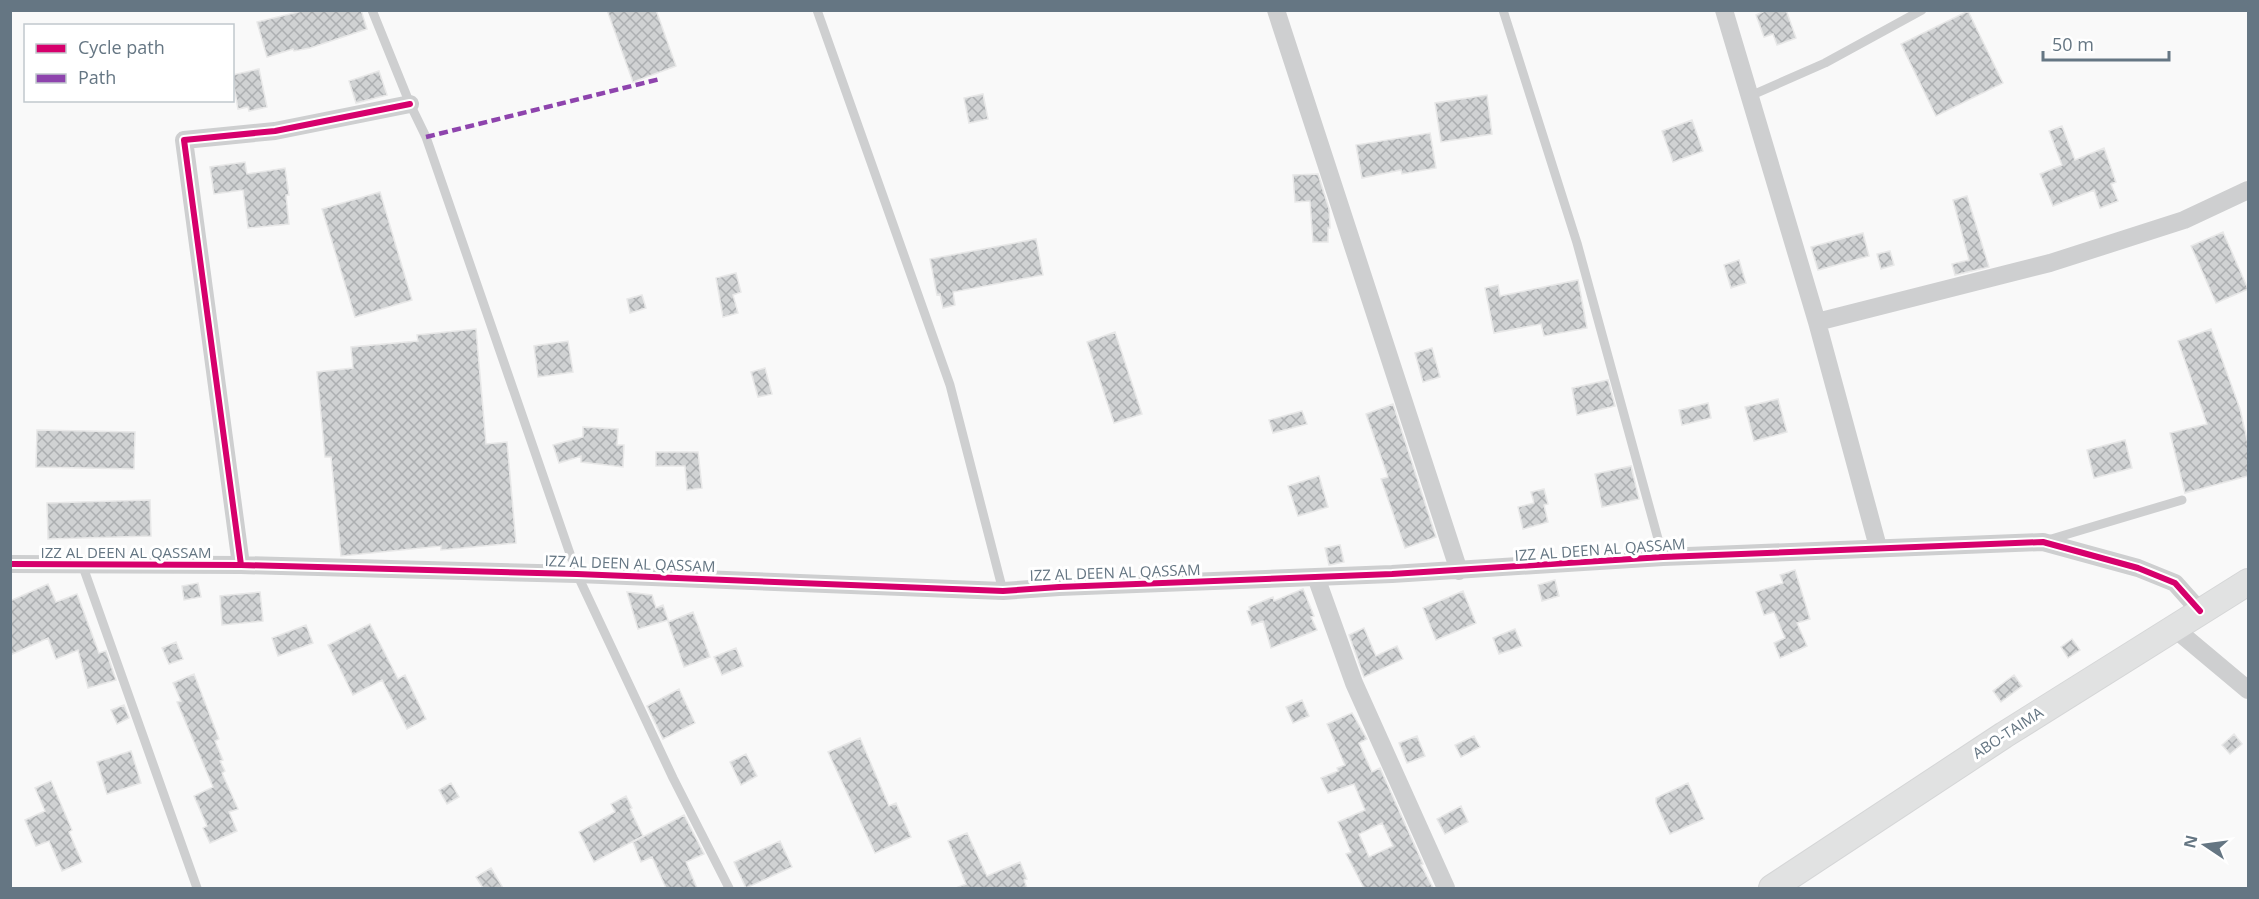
<svg xmlns="http://www.w3.org/2000/svg" width="2259" height="899" font-family="'Open Sans',sans-serif">
<defs>
<pattern id="building-cross-hatch" width="8" height="8" patternUnits="userSpaceOnUse" patternTransform="scale(1.5)"><rect width="8" height="8" fill="#d0d2d3"/><path d="M0 0l8 8M0 8l8-8" fill="none" stroke="#acafb1"/></pattern>
</defs>
<rect width="100%" height="100%" fill="#f9f9f9"/>
<!-- building -->
<path fill="url(#building-cross-hatch)" stroke="#e8e8e8" stroke-width="1.5" fill-rule="evenodd" d="M 306,10 L 361,10 L 367,29 L 310,48 L 294,51 L 293,49 L 267,57 L 257,22 Z
M 607,10 L 656,10 L 676,66 L 633,82 Z
M 1767,10 L 1786,10 L 1796,38 L 1777,45 L 1773,34 L 1764,37 L 1756,15 Z
M 1968,11 L 2003,83 L 1936,116 L 1901,44 Z
M 259,69 L 267,107 L 249,111 L 248,107 L 238,109 L 232,75 Z
M 379,71 L 387,95 L 356,103 L 349,81 Z
M 983,94 L 988,119 L 969,123 L 964,98 Z
M 1487,95 L 1492,134 L 1441,142 L 1435,103 Z
M 1692,120 L 1703,151 L 1673,162 L 1662,131 Z
M 2062,126 L 2075,160 L 2104,148 L 2116,182 L 2111,184 L 2118,201 L 2100,208 L 2094,190 L 2053,206 L 2040,174 L 2062,165 L 2049,131 Z
M 1430,133 L 1436,168 L 1402,174 L 1401,170 L 1362,178 L 1356,145 Z
M 245,162 L 247,174 L 285,168 L 289,195 L 286,195 L 289,224 L 248,228 L 243,190 L 214,194 L 210,167 Z
M 1318,174 L 1329,209 L 1330,228 L 1328,228 L 1328,242 L 1313,242 L 1310,201 L 1295,202 L 1293,175 Z
M 380,192 L 412,300 L 355,317 L 322,209 Z
M 1967,196 L 1989,267 L 1955,275 L 1952,264 L 1969,260 L 1953,200 Z
M 2223,232 L 2248,289 L 2216,303 L 2191,246 Z
M 1863,233 L 1869,256 L 1818,270 L 1811,247 Z
M 1036,239 L 1043,275 L 953,292 L 955,305 L 943,308 L 940,294 L 937,295 L 930,259 Z
M 1890,251 L 1894,265 L 1881,269 L 1877,254 Z
M 1739,260 L 1746,283 L 1731,288 L 1724,265 Z
M 736,273 L 741,292 L 733,295 L 738,313 L 723,317 L 716,278 Z
M 1578,280 L 1587,328 L 1544,336 L 1541,324 L 1494,333 L 1485,288 L 1498,285 L 1500,296 Z
M 642,295 L 646,308 L 630,313 L 627,299 Z
M 476,329 L 486,444 L 507,442 L 516,543 L 441,550 L 441,546 L 341,556 L 331,457 L 325,457 L 317,372 L 353,368 L 351,347 L 418,341 L 417,335 Z
M 2211,329 L 2240,409 L 2248,444 L 2248,476 L 2185,493 L 2170,433 L 2207,424 L 2178,341 Z
M 1115,332 L 1142,414 L 1114,423 L 1087,342 Z
M 568,341 L 573,372 L 538,377 L 534,346 Z
M 1432,348 L 1440,377 L 1423,382 L 1415,353 Z
M 765,368 L 772,394 L 758,397 L 751,372 Z
M 1608,380 L 1615,406 L 1577,415 L 1572,388 Z
M 1778,399 L 1787,432 L 1754,441 L 1745,407 Z
M 1708,403 L 1711,418 L 1682,425 L 1679,410 Z
M 1393,404 L 1436,537 L 1405,548 L 1381,479 L 1388,477 L 1366,414 Z
M 1302,411 L 1307,424 L 1273,433 L 1269,420 Z
M 583,427 L 618,429 L 617,445 L 624,445 L 623,467 L 581,462 L 581,456 L 559,463 L 553,445 L 583,437 Z
M 37,430 L 135,432 L 134,469 L 36,467 Z
M 2125,440 L 2132,468 L 2094,478 L 2087,450 Z
M 656,452 L 698,452 L 702,488 L 687,490 L 685,466 L 656,466 Z
M 1631,466 L 1639,499 L 1602,507 L 1595,474 Z
M 1319,476 L 1328,507 L 1298,516 L 1288,486 Z
M 1544,489 L 1548,504 L 1544,505 L 1548,522 L 1523,529 L 1518,507 L 1534,503 L 1531,492 Z
M 150,500 L 151,536 L 48,539 L 47,503 Z
M 1340,545 L 1344,562 L 1329,565 L 1325,548 Z
M 1795,570 L 1810,619 L 1797,623 L 1807,646 L 1780,658 L 1774,643 L 1785,638 L 1774,612 L 1764,615 L 1756,592 L 1783,583 L 1780,575 Z
M 1555,580 L 1559,596 L 1542,601 L 1538,585 Z
M 198,583 L 201,597 L 184,600 L 182,586 Z
M 48,584 L 56,602 L 77,594 L 99,653 L 106,651 L 116,680 L 88,688 L 78,650 L 56,659 L 48,638 L 10,655 L 10,601 Z
M 1303,589 L 1314,616 L 1311,617 L 1317,630 L 1271,648 L 1263,621 L 1252,625 L 1247,611 L 1250,610 L 1249,607 L 1273,597 L 1274,601 Z
M 1463,591 L 1476,623 L 1436,640 L 1423,608 Z
M 260,592 L 263,621 L 222,625 L 220,596 Z
M 627,592 L 652,595 L 656,608 L 663,605 L 668,620 L 638,629 Z
M 693,612 L 710,657 L 684,667 L 668,622 Z
M 370,624 L 398,679 L 405,675 L 426,719 L 407,729 L 382,680 L 353,695 L 328,645 Z
M 306,625 L 313,643 L 278,656 L 272,638 Z
M 1364,628 L 1376,656 L 1397,646 L 1403,659 L 1364,677 L 1349,635 Z
M 1515,629 L 1522,646 L 1499,654 L 1493,638 Z
M 2072,639 L 2080,650 L 2068,658 L 2061,647 Z
M 176,642 L 183,659 L 169,664 L 162,648 Z
M 736,648 L 743,666 L 722,675 L 714,657 Z
M 194,674 L 219,739 L 215,741 L 223,760 L 220,761 L 225,771 L 222,773 L 238,809 L 229,812 L 237,831 L 210,843 L 203,828 L 207,826 L 194,796 L 213,787 L 177,702 L 181,701 L 173,683 Z
M 2014,675 L 2022,686 L 2001,702 L 1993,691 Z
M 679,689 L 695,723 L 663,739 L 647,706 Z
M 1302,700 L 1309,716 L 1293,723 L 1286,707 Z
M 124,705 L 129,718 L 117,724 L 111,710 Z
M 1352,713 L 1367,739 L 1359,743 L 1372,772 L 1380,768 L 1423,864 L 1421,865 L 1433,888 L 1364,888 L 1346,854 L 1351,852 L 1338,822 L 1365,810 L 1354,784 L 1328,793 L 1321,778 L 1338,771 L 1337,768 L 1345,765 L 1327,724 ZM 1382,823 L 1393,846 L 1369,857 L 1359,834 Z
M 2234,734 L 2242,744 L 2230,754 L 2222,745 Z
M 1417,736 L 1425,756 L 1407,763 L 1399,743 Z
M 1474,736 L 1480,747 L 1461,757 L 1455,745 Z
M 860,738 L 889,806 L 896,803 L 911,837 L 875,853 L 828,752 Z
M 131,751 L 141,783 L 107,794 L 97,762 Z
M 746,754 L 757,776 L 741,785 L 730,762 Z
M 51,781 L 72,830 L 69,832 L 82,862 L 62,871 L 49,841 L 36,846 L 25,820 L 45,811 L 35,788 Z
M 451,783 L 459,797 L 447,804 L 439,790 Z
M 1688,783 L 1704,819 L 1670,834 L 1656,803 L 1656,798 Z
M 626,796 L 632,808 L 630,809 L 643,836 L 594,862 L 579,832 L 615,812 L 611,804 Z
M 1461,806 L 1468,822 L 1445,834 L 1437,819 Z
M 684,815 L 704,854 L 686,862 L 697,888 L 666,888 L 652,857 L 641,862 L 633,842 Z
M 967,833 L 987,876 L 1020,862 L 1027,879 L 1024,880 L 1027,888 L 956,888 L 966,884 L 948,841 Z
M 780,841 L 792,867 L 746,888 L 734,862 Z
M 491,868 L 503,888 L 483,888 L 476,877 Z"/>
<g fill="none" stroke-linecap="round" stroke-linejoin="round">
<!-- secondary casing -->
<g stroke="#d5d6d7" stroke-width="28">
<path id="secondary" d="M 1772,888 L 2004,735 L 2248,582"/>
</g>
<!-- lane -->
<path stroke="#cecfd0" stroke-width="9" d="M 372,10 L 410,104 L 426,137 L 577,574 L 673,778 L 729,888
M 817,10 L 950,385 L 1003,591
M 1503,10 L 1577,243 L 1663,557
M 1750,96 L 1825,63 L 1922,10
M 2048,540 L 2182,500
M 82,564 L 197,888"/>
<!-- street -->
<path stroke="#cecfd0" stroke-width="18" d="M 1276,10 L 1459,571
M 1724,10 L 1817,322 L 1878,547
M 1817,322 L 2050,263 L 2184,220 L 2248,190
M 10,564 L 241,565 L 577,574 L 1003,591 L 1059,587 L 1392,574 L 1663,557 L 2043,542 L 2138,568 L 2175,583 L 2200,611
M 241,565 L 184,140 L 275,131 L 410,104
M 1316,577 L 1354,683 L 1446,888
M 2174,628 L 2248,690"/>
<!-- secondary -->
<use href="#secondary" stroke="#e1e2e2" stroke-width="26"/>
<!-- quiet -->
<path stroke="#8e44ad" stroke-width="4.5" stroke-dasharray="9 4.5" stroke-linecap="butt" d="M 426,137 L 660,79"/>
<!-- cycleway casing -->
<g stroke="#fff" stroke-width="10">
<path id="cycleway" d="M 10,564 L 241,565 L 577,574 L 1003,591 L 1059,587 L 1392,574 L 1663,557 L 2043,542 L 2138,568 L 2175,583 L 2200,611
M 241,565 L 184,140 L 275,131 L 410,104"/>
</g>
<!-- cycleway -->
<use href="#cycleway" stroke="#d6006c" stroke-width="6"/>
</g>
<g text-anchor="middle" stroke-width="6" stroke-linejoin="round" paint-order="stroke">
<!-- street labels -->
<g font-size="15" fill="#657683" stroke="#fff">
<text transform="translate(1600 550) rotate(-4)" y="5">IZZ AL DEEN AL QASSAM</text>
<text x="126" y="558">IZZ AL DEEN AL QASSAM</text>
<text transform="translate(630 564) rotate(2)" y="5">IZZ AL DEEN AL QASSAM</text>
<text transform="translate(1115 573) rotate(-2)" y="5">IZZ AL DEEN AL QASSAM</text>
<text transform="translate(2008 733) rotate(-33)" y="5">ABO-TAIMA</text>
</g>
</g>
<!-- border -->
<rect width="2259" height="899" fill="none" stroke="#657683" stroke-width="24"/>
<!-- legend -->
<rect x="24" y="24" width="210" height="78" fill="#ffffff" stroke="#c1c8cd" stroke-width="1.5"/>
<rect x="36" y="44" width="30" height="9" fill="#d6006c" stroke="#c1c8cd" stroke-width="1.5"/>
<text x="78" y="54" font-size="18" fill="#657683">Cycle path</text>
<rect x="36" y="74" width="30" height="9" fill="#8e44ad" stroke="#c1c8cd" stroke-width="1.5"/>
<text x="78" y="84" font-size="18" fill="#657683">Path</text>
<!-- north arrow -->
<g transform="translate(2205 845) rotate(283)" stroke="#ffffff" stroke-width="4.5" paint-order="stroke">
<path d="M0-4.5L10 22L0 15L-10 22Z" fill="#657683"/>
<text y="-9" font-size="16" font-weight="bold" text-anchor="middle" fill="#657683">N</text>
</g>
<!-- scale -->
<path d="M2043 51v9h126v-9" fill="none" stroke="#657683" stroke-width="3"/>
<text x="2052" y="51" font-size="18" fill="#657683" stroke="#ffffff" stroke-width="4.5" paint-order="stroke">50 m</text>
</svg>
